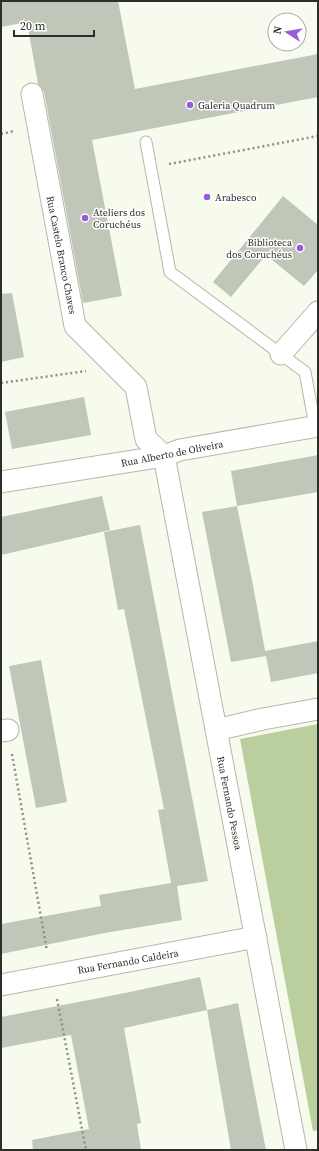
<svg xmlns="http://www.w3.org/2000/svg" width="319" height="1151" font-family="'Source Serif 4',serif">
<rect width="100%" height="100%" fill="#f6fbee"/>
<!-- green -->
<path fill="#bbce9d" d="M 318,724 L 318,1130 L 313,1131 L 240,739 Z"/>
<!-- building -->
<path fill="#c0c6b8" d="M 1,1 L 118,1 L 135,89 L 318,54 L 318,97 L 92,140 L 122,296 L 83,303 L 44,92 L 41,87 L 38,84 L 27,22 L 1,27 Z
M 283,196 L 318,225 L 318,270 L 304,286 L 266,255 L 231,297 L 213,282 Z
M 12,293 L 24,357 L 1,362 L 1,294 Z
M 84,397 L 91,435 L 12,449 L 5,412 Z
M 318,455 L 318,492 L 237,506 L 231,471 Z
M 102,496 L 110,530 L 1,555 L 1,517 Z
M 237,506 L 252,580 L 266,656 L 231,662 L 202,512 Z
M 140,525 L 208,881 L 177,886 L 182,920 L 105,933 L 1,954 L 1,924 L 101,906 L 99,895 L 171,883 L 158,810 L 164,809 L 124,609 L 118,610 L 104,532 Z
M 318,641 L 318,673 L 271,682 L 265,651 Z
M 41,660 L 67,802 L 36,808 L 9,666 Z
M 200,977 L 207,1010 L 124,1028 L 141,1123 L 137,1124 L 141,1150 L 33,1150 L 32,1140 L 89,1129 L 71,1035 L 1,1048 L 1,1017 L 125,993 Z
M 238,1003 L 252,1078 L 266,1150 L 231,1150 L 207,1010 Z"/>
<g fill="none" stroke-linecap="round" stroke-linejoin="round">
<!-- lane casing -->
<g stroke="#b3b8ab" stroke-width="13">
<path id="lane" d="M 146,142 L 170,272 L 305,372 L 315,426"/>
</g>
<!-- street casing -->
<g stroke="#b3b8ab" stroke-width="23">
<path id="street" d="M 32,94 L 75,326 L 136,387 L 146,439 L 164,456
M 281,354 L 318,312
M 164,456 L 296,1150
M 1,482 L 164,456 L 180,450 L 318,426
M 216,730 L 263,719 L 318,709
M 1,731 L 8,730
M 1,985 L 256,937"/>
</g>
<!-- path -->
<path stroke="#8c9087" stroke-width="2.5" stroke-dasharray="2 3" stroke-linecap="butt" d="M 1,134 L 14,131
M 169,164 L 318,136
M 1,383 L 86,371
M 12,754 L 47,951
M 57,999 L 86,1150"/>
<!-- lane -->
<use href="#lane" stroke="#fff" stroke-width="11"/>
<!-- street -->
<use href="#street" stroke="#fff" stroke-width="21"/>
</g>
<!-- markers -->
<g fill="#965ed7" stroke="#fff" stroke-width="1.5">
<circle cx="190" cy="105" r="4"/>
<circle cx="207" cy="197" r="4"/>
<circle cx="85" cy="218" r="4"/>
<circle cx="300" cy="248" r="4"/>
</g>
<g text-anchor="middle" stroke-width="3" stroke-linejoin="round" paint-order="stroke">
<!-- poi labels -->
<g font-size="10" fill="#2c2e29" stroke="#fff" text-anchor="start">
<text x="198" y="109">Galeria Quadrum</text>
<text x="215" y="201">Arabesco</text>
<text x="93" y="216">Ateliers dos<tspan x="93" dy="12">Coruchéus</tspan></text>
<text x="292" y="246" text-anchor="end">Biblioteca<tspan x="292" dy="12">dos Coruchéus</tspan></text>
</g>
<!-- street labels -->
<g font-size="10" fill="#2c2e29" stroke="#fff">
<text transform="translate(62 255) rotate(79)" y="4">Rua Castelo Branco Chaves</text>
<text transform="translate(172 453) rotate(-11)" y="4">Rua Alberto de Oliveira</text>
<text transform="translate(230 803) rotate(79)" y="4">Rua Fernando Pessoa</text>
<text transform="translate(128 961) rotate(-10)" y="4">Rua Fernando Caldeira</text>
</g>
</g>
<!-- border -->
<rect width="319" height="1151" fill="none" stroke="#2c2e29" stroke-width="4"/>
<!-- north arrow -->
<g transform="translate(287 32) rotate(282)"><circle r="19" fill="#ffffff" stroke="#ababa9"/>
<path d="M0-3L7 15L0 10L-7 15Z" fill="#965ed7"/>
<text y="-6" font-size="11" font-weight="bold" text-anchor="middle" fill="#2c2e29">N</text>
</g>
<!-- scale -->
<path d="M14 30v6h80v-6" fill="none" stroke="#2c2e29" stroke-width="2"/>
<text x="20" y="30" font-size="12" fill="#2c2e29" stroke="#ffffff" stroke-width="3" paint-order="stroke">20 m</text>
</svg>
